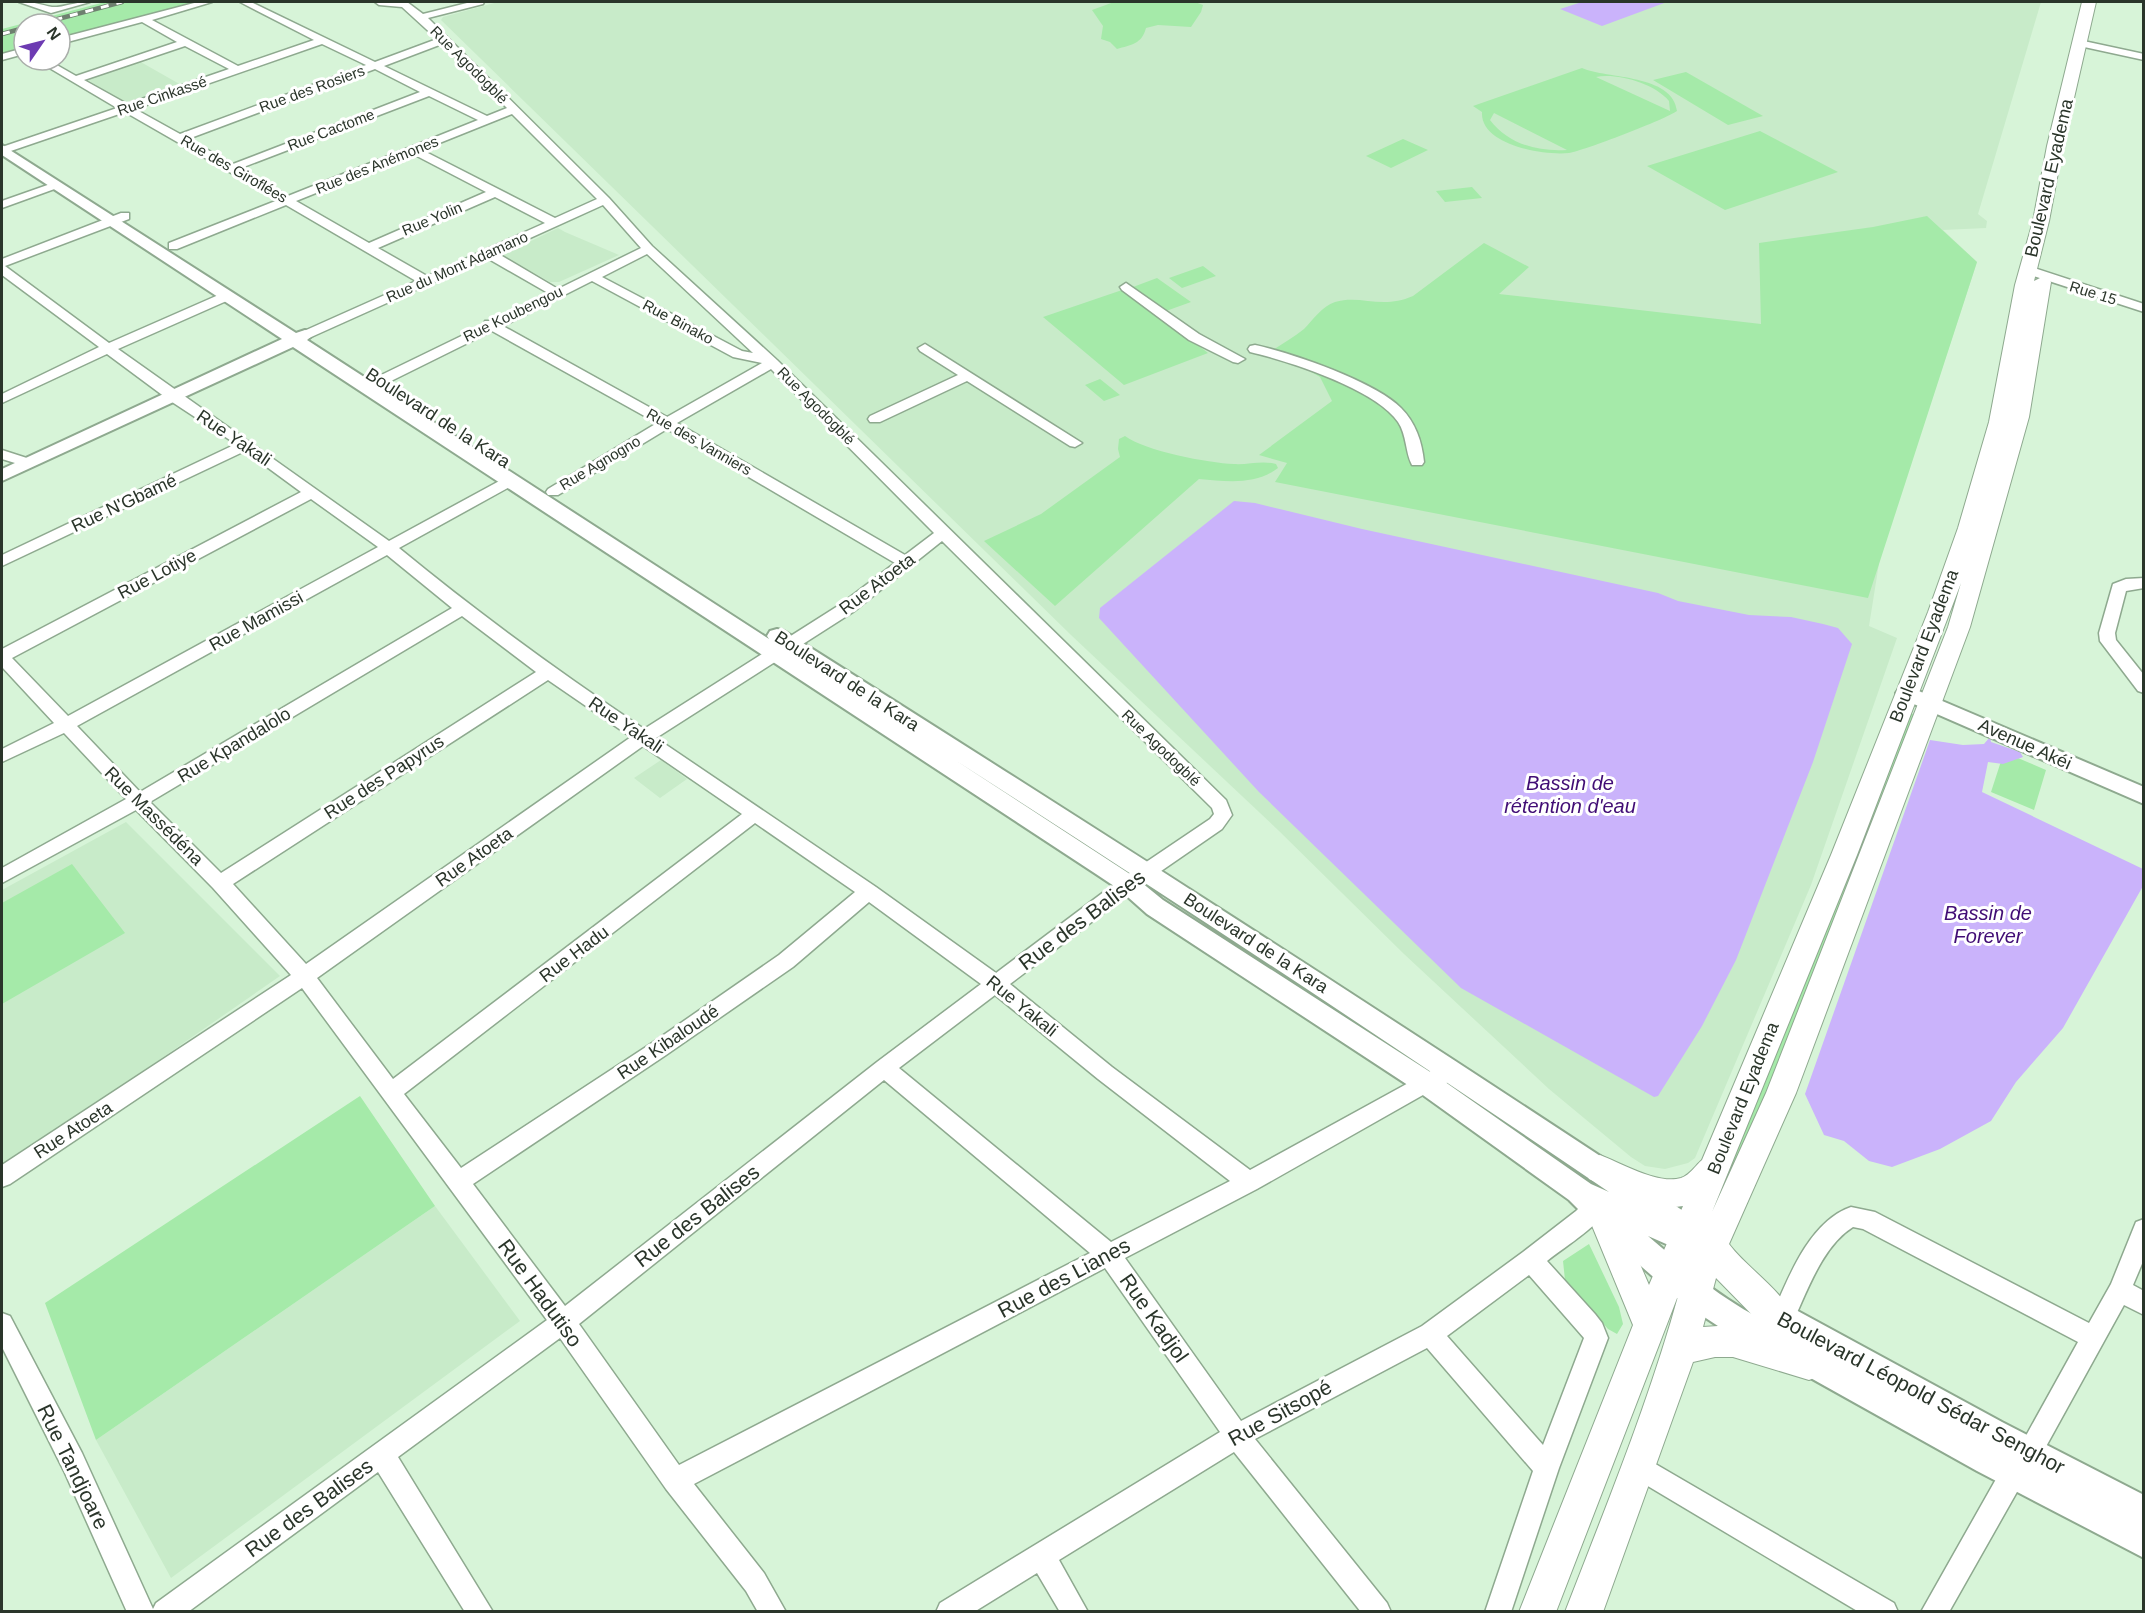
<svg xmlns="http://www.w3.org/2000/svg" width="2145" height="1613" font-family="Helvetica,sans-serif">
<rect width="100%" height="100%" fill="#d7f4d8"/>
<!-- built -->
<path fill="#c8ebc9" d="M 498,2 L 2041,2 L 1978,214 L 1987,221 L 1986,228 L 1943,230 L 1977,262 L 1880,557 L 1869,626 L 1897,638 L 1811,885 L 1695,1158 L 1688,1163 L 1665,1169 L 1645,1166 L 1631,1157 L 1549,1089 L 1404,954 L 1278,830 L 1071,635 L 441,20 L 443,17 Z
M 139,61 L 183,86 L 129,106 L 88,80 Z
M 558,228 L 565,232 L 619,255 L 559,282 L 550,282 L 502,255 Z
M 661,760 L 687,779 L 660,798 L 634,778 Z
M 126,822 L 280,976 L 2,1169 L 2,890 Z
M 435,1206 L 520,1321 L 171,1578 L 96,1440 Z"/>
<!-- green -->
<path fill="#a5eaa9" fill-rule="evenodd" d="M 105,2 L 200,2 L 60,39 L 60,24 L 24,24 L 24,49 L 2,55 L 2,29 Z
M 1114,2 L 1195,2 L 1203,5 L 1201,12 L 1191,27 L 1158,25 L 1146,28 C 1142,44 1131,45 1117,49 L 1110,42 L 1101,39 L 1103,26 L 1092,10 Z
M 1582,68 C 1607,79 1673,74 1677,111 C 1666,119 1583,151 1569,153 C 1544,156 1480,145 1482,112 L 1473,106 ZM 1596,77 C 1617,73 1654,83 1669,101 L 1670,111 ZM 1494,113 L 1567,150 C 1538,152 1508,144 1490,120 Z
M 1686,72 L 1763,116 L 1728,125 L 1653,80 Z
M 1760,131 L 1838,172 L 1725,210 L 1647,166 Z
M 1403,139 L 1428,150 L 1391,168 L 1366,156 Z
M 1472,187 L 1482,198 L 1445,202 L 1436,191 Z
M 1927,216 L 1977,262 L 1868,598 L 1275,482 L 1287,463 L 1259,455 L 1332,401 L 1320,377 L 1273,350 C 1283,343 1294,337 1304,329 C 1313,320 1322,306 1335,302 C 1361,294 1381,310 1413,296 L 1484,243 L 1529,267 L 1499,294 L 1761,324 L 1759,243 L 1873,227 Z
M 1203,266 L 1216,276 L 1182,288 L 1169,278 Z
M 1157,278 L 1191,302 L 1166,311 L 1133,287 Z
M 1125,289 L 1208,353 L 1124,385 L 1043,317 Z
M 1100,379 L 1120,395 L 1104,401 L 1085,385 Z
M 1125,436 C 1145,451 1208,463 1234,464 C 1248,465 1262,460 1276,464 L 1278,468 C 1255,486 1225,481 1199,479 L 1055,606 L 984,541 L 1041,514 L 1120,457 L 1118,449 L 1119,439 Z
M 1910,713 L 1915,715 L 1773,1077 L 1717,1204 L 1716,1202 Z
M 2004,752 L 2046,770 L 2034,810 L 1991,792 Z
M 72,864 L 125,933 L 2,1004 L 2,903 Z
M 360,1096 L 435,1206 L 96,1440 L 45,1303 Z
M 1589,1244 L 1619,1307 L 1623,1324 L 1617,1334 L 1608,1329 L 1565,1280 L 1563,1261 Z"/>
<!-- water -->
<path fill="#cab3fb" d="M 1582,2 L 1667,2 L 1602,26 L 1560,9 Z
M 1234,501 L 1255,503 L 1362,529 L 1658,593 L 1678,601 L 1749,615 L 1791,617 L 1823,624 L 1838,628 L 1852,644 L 1813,762 L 1736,960 L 1702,1026 L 1658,1096 L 1654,1097 L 1461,988 L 1259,792 L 1099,618 L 1100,608 Z
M 1990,737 L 1991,742 L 2020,752 L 2023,757 L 2003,764 L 1988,762 L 1982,792 L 2143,869 L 2143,886 L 2063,1028 L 2016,1082 L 1991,1121 L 1940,1149 L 1892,1167 L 1869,1161 L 1844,1141 L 1824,1135 L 1805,1094 L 1930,740 L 1963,745 L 1984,744 Z"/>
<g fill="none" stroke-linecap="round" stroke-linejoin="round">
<!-- minor casing -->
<g stroke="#8ea98f" stroke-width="3">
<path id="minor" d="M 19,2 C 33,1 40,5 52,7 C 62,8 77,1 90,2 L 51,13 Z
M 198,2 L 212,2 L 152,20 L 238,66 L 314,40 L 240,2 L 251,2 L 375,62 L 437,39 L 402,7 L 379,5 L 375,2 L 407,2 L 423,14 L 471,2 L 484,2 L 483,4 L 428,18 L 609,198 L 652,246 L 777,360 L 1226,800 L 1232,815 L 1222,829 L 1135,889 L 1010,984 L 1112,1067 L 1250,1170 L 1412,1081 C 1416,1079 1422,1078 1426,1075 C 1436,1067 1441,1057 1455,1062 L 1458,1068 C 1452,1081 1438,1092 1423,1095 L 1257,1189 L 1125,1258 L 1241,1421 L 1422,1326 L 1523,1252 L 1576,1211 L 1593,1194 L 1601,1191 L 1609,1194 L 1612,1201 C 1601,1226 1568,1244 1547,1261 L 1595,1314 L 1602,1323 L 1608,1338 L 1559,1468 L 1511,1612 L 1485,1612 L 1533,1471 L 1427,1348 L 1255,1439 L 1387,1603 L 1391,1612 L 1361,1612 L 1234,1452 L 1059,1560 L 1088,1612 L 1060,1612 L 1037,1573 L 974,1612 L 936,1612 L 940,1603 L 1220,1432 L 1105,1268 L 694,1484 L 764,1573 L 786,1612 L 758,1612 L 746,1591 L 666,1489 L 560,1338 L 398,1457 L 493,1612 L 465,1612 L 378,1472 L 188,1612 L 127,1612 L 64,1471 L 2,1347 L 2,1313 L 10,1316 L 82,1453 L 153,1609 L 156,1603 L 547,1320 L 302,988 L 10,1184 L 2,1187 L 2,1165 L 291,975 L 213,888 L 136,810 L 2,883 L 2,868 L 126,799 L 64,733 L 2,762 L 2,749 L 54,723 L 2,667 L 2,649 L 301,492 L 245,451 L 2,566 L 2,555 L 236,444 L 169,400 L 107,354 L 2,403 L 2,394 L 99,347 L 2,275 L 2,259 L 121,213 L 129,213 L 129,219 L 5,266 L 109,343 L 223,293 L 231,293 L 233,296 L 231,299 L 118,349 L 389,541 L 503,479 L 513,479 L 515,482 L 513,485 L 399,548 C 478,613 559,672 644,729 L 841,604 L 895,563 L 667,429 L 558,495 L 548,495 L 546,492 L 548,489 L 657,423 L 492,331 L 385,384 L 375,384 L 373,381 L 375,378 L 484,325 L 485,321 L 492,321 L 548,293 L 487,258 L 309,338 L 302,334 L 304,331 L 416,281 L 286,205 L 177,249 L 169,249 L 169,243 L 278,200 L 125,112 L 2,154 L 2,147 L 117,108 L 36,60 L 48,60 L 76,76 L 177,42 L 142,22 L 60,44 L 60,38 ZM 322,44 L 366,65 L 180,134 L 135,109 ZM 442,44 L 507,108 L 487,116 L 384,66 ZM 185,46 L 229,69 L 127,104 L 84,80 ZM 375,69 L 420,92 L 233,164 L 188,139 ZM 429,96 L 478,120 L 288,196 L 241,168 ZM 512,114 L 597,199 L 555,218 L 422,150 ZM 413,154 L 486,192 L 369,243 L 296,201 ZM 495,197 L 545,223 L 427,276 L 378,248 ZM 603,205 L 641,248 L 558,289 L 497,253 ZM 647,254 L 753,353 L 742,351 L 602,277 ZM 592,281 L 733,357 L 762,363 L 667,417 L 503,326 ZM 771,369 L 934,533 L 905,555 L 677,423 ZM 311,499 L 378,547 L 68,716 L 12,658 ZM 942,541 L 1212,808 L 1214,814 L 1210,819 L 1121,879 L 996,973 L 876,887 L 656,738 L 853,612 ZM 387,555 L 452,608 L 140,792 L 77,726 ZM 462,616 L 536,672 L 221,873 L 150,802 ZM 548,680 L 631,737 L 306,964 L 233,884 ZM 643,746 L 742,814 L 393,1079 L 317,978 ZM 755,823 L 855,892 L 779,955 L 652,1043 L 461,1168 L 404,1094 ZM 869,902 L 981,984 L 877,1062 L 565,1306 L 473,1184 L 666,1055 L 793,967 ZM 995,995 L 1098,1079 L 1230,1181 L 1111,1242 L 899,1068 ZM 884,1080 L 1090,1253 L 679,1465 L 579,1324 ZM 1529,1275 L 1584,1338 L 1543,1445 L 1447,1336 Z
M 2079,40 L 2144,54 L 2144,60 L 2075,45 L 2075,41 Z
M 24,48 L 24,54 L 2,60 L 2,54 Z
M 56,182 L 60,183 L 60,187 L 2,208 L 2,201 Z
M 2028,266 L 2144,304 L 2144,312 L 2024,273 L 2022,270 Z
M 1126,283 L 1199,334 L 1245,359 L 1238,363 L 1233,362 L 1189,340 L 1122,290 L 1120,287 Z
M 925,344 L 1082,443 L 1075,447 L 1070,446 L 967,381 L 880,422 L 870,422 L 868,419 L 870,416 L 958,375 L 920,351 L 918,348 Z
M 1255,345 C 1292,353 1376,382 1401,408 C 1416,423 1422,442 1424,462 L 1422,465 L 1412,465 C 1405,452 1407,435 1398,422 C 1376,389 1288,361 1250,352 L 1248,349 L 1250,346 Z
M 2,450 L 33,460 L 35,463 L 28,467 L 2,459 Z
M 2144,578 L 2144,588 L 2126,591 L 2115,633 L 2116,640 L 2144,675 L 2144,693 L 2138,691 L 2100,641 L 2099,633 L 2113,584 L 2126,579 Z
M 1851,1207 L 1875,1212 L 2089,1323 L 2111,1284 L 2136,1222 L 2144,1219 L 2144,1259 L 2133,1285 L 2144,1291 L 2144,1315 L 2124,1305 L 2038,1461 L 2029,1464 L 2020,1461 L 2017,1452 L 2078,1342 L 1863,1229 L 1853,1227 C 1821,1247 1806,1295 1790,1328 L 1782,1331 L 1774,1328 L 1770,1320 C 1787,1281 1808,1222 1851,1207 Z
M 1640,1455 L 1894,1603 L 1898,1612 L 1859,1612 L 1631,1476 L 1628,1467 L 1631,1458 Z
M 2013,1462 L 2022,1465 L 2025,1474 L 2022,1483 L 1949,1612 L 1921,1612 L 2004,1465 Z"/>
</g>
<!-- major casing -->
<g stroke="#8ea98f" stroke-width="4">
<path id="major" d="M 2,145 L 296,333 L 305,330 L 311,332 L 313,335 L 307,340 L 769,639 L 767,636 L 770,631 L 777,629 L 784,631 C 1096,828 1405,1026 1712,1230 L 1716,1239 L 1712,1248 L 1702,1252 L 1691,1248 L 1682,1251 L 1648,1236 C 1682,1265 1714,1293 1752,1314 L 1749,1308 L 1754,1298 L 1764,1294 L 1774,1298 L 2002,1422 L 2144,1495 L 2144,1558 L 1977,1471 L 1721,1328 L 1683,1303 L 1594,1225 L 1569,1200 L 1420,1093 L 1147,914 L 1120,890 L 1096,874 L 293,347 L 2,481 L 2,469 L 282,339 L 2,155 ZM 955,760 C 1175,901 1393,1045 1609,1192 L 1591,1184 L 1438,1077 L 1163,900 L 1136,878 Z
M 1907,686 L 2144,787 L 2144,804 L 1900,698 L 1896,693 L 1900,688 Z"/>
</g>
<!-- highway casing -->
<g stroke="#8ea98f" stroke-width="2">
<path id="highway" d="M 2082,2 L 2096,2 L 2063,146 L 2049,221 L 2034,281 L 2042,277 L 2048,278 L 2051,282 L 2029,417 L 1970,627 L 1796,1093 L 1729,1244 C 1747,1268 1781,1289 1793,1316 L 1788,1327 L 1776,1332 L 1764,1327 L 1716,1278 L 1703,1327 L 1733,1325 L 1809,1346 L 1821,1351 L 1826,1363 L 1821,1375 L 1809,1380 L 1733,1357 L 1715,1357 L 1693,1362 L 1603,1612 L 1565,1612 C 1606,1506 1649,1402 1679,1293 L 1556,1612 L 1519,1612 L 1633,1325 L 1588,1216 L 1593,1206 L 1604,1202 L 1615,1206 L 1649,1285 L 1683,1206 C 1651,1212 1617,1191 1589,1179 L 1585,1169 L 1589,1159 L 1600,1155 C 1621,1163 1658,1185 1681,1178 C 1690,1175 1696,1165 1702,1160 L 1831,855 L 1928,612 L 1958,528 L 1989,422 L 2015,285 L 2033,221 L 2047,146 ZM 1961,583 L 1948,627 L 1766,1093 L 1712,1212 L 1857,855 Z"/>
</g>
<!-- minor -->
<use href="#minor" fill="#fff" fill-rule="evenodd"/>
<!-- major -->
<use href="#major" fill="#fff" fill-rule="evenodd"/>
<!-- highway -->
<use href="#highway" fill="#fff" fill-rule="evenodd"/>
<!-- rail casing -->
<g stroke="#6e806f" stroke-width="4.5">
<path id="rail" d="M 39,24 L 122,2
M 2,34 L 24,28"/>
</g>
<!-- rail -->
<use href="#rail" stroke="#fff" stroke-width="3" stroke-dasharray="8" stroke-linecap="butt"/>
</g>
<g text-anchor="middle" stroke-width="6" stroke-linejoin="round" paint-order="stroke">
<!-- far-street labels -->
<g font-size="15" fill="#2a352a" stroke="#fff">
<text transform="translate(469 65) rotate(45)" y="5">Rue Agodogblé</text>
<text transform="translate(312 89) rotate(-20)" y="5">Rue des Rosiers</text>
<text transform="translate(162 96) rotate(-19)" y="5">Rue Cinkassé</text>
<text transform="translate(331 130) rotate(-21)" y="5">Rue Cactome</text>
<text transform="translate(377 165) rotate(-22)" y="5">Rue des Anémones</text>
<text transform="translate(234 169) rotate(30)" y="5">Rue des Giroflées</text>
<text transform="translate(432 219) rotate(-23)" y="5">Rue Yolin</text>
<text transform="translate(457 267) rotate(-24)" y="5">Rue du Mont Adamano</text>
<text transform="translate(2093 293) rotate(17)" y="5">Rue 15</text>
<text transform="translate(513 314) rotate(-26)" y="5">Rue Koubengou</text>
<text transform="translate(678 322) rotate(28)" y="5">Rue Binako</text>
<text transform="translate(816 406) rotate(45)" y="5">Rue Agodogblé</text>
<text transform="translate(699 442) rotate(30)" y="5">Rue des Vanniers</text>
<text transform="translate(600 463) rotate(-31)" y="5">Rue Agnogno</text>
<text transform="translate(1161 748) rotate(44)" y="5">Rue Agodogblé</text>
</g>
<!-- street labels -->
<g font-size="18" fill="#2a352a" stroke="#fff">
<text transform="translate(2049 178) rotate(-77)" y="6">Boulevard Eyadema</text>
<text transform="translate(438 418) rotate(33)" y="6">Boulevard de la Kara</text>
<text transform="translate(234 438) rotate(34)" y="6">Rue Yakali</text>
<text transform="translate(124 503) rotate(-25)" y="6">Rue N'Gbamé</text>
<text transform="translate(157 574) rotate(-28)" y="6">Rue Lotiye</text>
<text transform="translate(877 584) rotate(-37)" y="6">Rue Atoeta</text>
<text transform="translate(256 621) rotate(-29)" y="6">Rue Mamissi</text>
<text transform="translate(1924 646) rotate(-69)" y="6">Boulevard Eyadema</text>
<text transform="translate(847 681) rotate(33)" y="6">Boulevard de la Kara</text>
<text transform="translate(626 725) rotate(34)" y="6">Rue Yakali</text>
<text transform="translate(2025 744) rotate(24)" y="6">Avenue Akéi</text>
<text transform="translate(234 745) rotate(-31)" y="6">Rue Kpandalolo</text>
<text transform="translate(384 777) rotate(-33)" y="6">Rue des Papyrus</text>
<text transform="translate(154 816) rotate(45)" y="6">Rue Massédéna</text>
<text transform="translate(474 857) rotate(-35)" y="6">Rue Atoeta</text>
<text transform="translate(1256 943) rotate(33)" y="6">Boulevard de la Kara</text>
<text transform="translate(574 954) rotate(-37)" y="6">Rue Hadu</text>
<text transform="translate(1022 1006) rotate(39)" y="6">Rue Yakali</text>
<text transform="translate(668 1042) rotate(-34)" y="6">Rue Kibaloudé</text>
<text transform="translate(1743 1098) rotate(-68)" y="6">Boulevard Eyadema</text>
<text transform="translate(73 1130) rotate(-33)" y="6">Rue Atoeta</text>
</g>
<!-- water labels -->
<g font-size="20" font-style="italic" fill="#410d75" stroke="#fff">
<text x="1570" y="790">Bassin de<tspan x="1570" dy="23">rétention d'eau</tspan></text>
<text x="1988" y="920">Bassin de<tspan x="1988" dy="23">Forever</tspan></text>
</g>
<!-- near-street labels -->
<g font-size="21" fill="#2a352a" stroke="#fff">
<text transform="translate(1082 920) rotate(-37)" y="7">Rue des Balises</text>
<text transform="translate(697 1216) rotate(-38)" y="7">Rue des Balises</text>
<text transform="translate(1064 1278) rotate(-28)" y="7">Rue des Lianes</text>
<text transform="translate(540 1293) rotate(54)" y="7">Rue Hadutiso</text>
<text transform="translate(1154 1318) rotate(55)" y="7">Rue Kadjol</text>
<text transform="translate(1921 1393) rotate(28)" y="7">Boulevard Léopold Sédar Senghor</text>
<text transform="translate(1280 1413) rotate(-29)" y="7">Rue Sitsopé</text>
<text transform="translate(73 1467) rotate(64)" y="7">Rue Tandjoare</text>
<text transform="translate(309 1508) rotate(-36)" y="7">Rue des Balises</text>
</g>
</g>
<!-- border -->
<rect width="2145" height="1613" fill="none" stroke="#2a352a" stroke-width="6"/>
<!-- north arrow -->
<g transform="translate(42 42) rotate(55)"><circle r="28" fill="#ffffff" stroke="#aaaeaa" stroke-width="1.5"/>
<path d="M0-4.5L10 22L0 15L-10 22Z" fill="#6d3bb2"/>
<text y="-9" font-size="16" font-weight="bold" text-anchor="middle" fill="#2a352a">N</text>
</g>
</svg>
